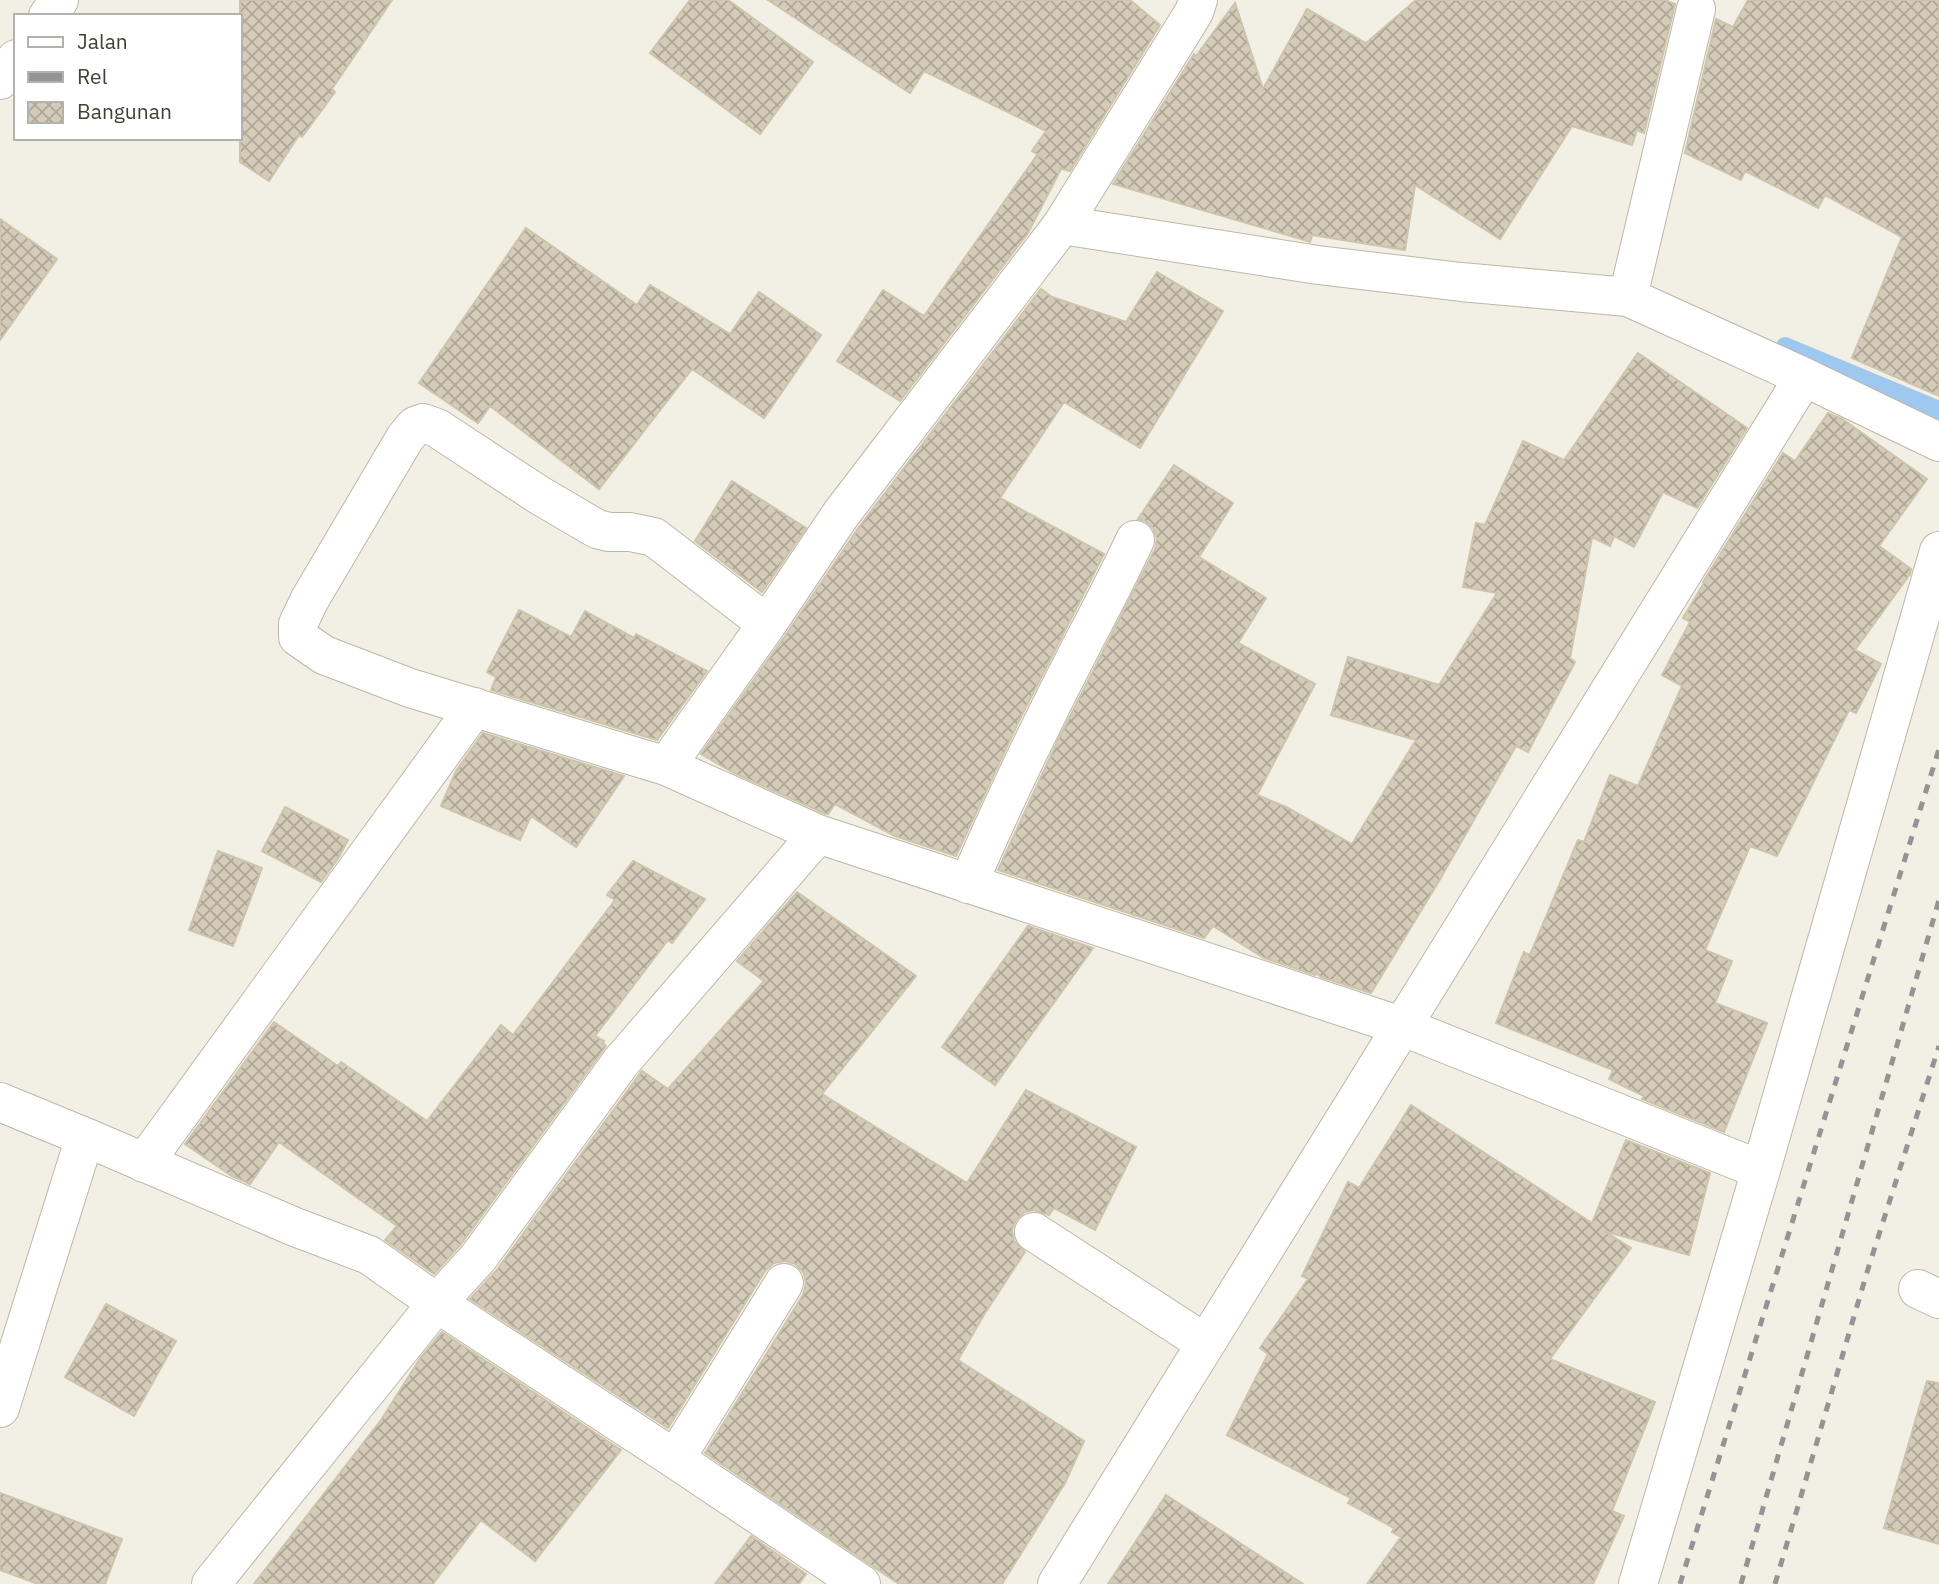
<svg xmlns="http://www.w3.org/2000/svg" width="1939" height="1584" font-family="'IBM Plex Sans',sans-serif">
<defs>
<pattern id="building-cross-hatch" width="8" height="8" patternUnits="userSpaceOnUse" patternTransform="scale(1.75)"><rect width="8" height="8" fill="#d4ccb9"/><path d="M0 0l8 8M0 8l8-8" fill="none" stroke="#aea797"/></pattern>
</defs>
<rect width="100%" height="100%" fill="#f2efe4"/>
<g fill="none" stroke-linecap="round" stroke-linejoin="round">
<!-- stream -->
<path stroke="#9fc8f0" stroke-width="18" d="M 1785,346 L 1939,410"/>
</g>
<!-- building -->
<path fill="url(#building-cross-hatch)" stroke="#cec4ad" stroke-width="2" d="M 240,0 L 392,0 L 332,89 L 335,92 L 302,137 L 299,135 L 269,181 L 240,162 Z
M 690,0 L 728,0 L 813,62 L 760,134 L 650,53 Z
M 768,0 L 1130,0 L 1160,25 L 1070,171 L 1059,168 L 1061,169 L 1028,233 L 900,401 L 837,361 L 883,290 L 924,316 L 1037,155 L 1046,160 L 1032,151 L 1046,131 L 924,71 L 910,93 Z
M 1416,0 L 1665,0 L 1675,4 L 1644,133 L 1637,130 L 1632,145 L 1572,126 L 1500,239 L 1415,185 L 1405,250 L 1312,235 L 1310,242 L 1308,241 L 1113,184 L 1194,54 L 1196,56 L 1235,3 L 1263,89 L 1307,9 L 1366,43 Z
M 1748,0 L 1939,0 L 1939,396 L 1852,358 L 1902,237 L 1825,195 L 1818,208 L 1745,171 L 1741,180 L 1685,153 L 1716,19 L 1733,27 Z
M 0,219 L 57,259 L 0,340 Z
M 526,228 L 637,305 L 650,285 L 730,334 L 759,292 L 821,335 L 764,418 L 692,369 L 599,489 L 490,406 L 478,423 L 419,383 Z
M 1157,272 L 1223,311 L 1140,448 L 1064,402 L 1000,498 L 1104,554 L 1019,721 L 956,856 L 895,836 L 835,804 L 828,814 L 826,814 L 734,773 L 701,754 L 785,636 L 859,527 L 1041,289 L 1052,297 L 1126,322 Z
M 1638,353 L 1747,428 L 1697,508 L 1663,492 L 1634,547 L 1614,536 L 1610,546 L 1592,537 L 1570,658 L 1575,662 L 1528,752 L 1516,746 L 1439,881 L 1371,993 L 1321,977 L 1316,973 L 1315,975 L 1264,958 L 1213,926 L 1204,938 L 998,870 L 1058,740 L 1155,549 L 1157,539 L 1153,528 L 1145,521 L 1138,519 L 1174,465 L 1233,503 L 1199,557 L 1266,598 L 1238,643 L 1315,684 L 1257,795 L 1286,807 L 1352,844 L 1416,740 L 1331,715 L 1348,657 L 1439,685 L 1497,593 L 1463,587 L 1476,523 L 1485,525 L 1523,441 L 1564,460 Z
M 1828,413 L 1842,419 L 1927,479 L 1879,546 L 1911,569 L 1910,574 L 1855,650 L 1881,664 L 1856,713 L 1849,710 L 1777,856 L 1750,846 L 1705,950 L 1732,961 L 1715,1003 L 1767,1023 L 1724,1132 L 1642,1099 L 1644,1096 L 1609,1079 L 1613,1070 L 1496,1023 L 1524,952 L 1530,955 L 1578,840 L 1584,842 L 1610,775 L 1638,786 L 1682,686 L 1662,675 L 1690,622 L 1683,618 L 1704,583 L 1703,582 L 1783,453 L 1795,461 Z
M 732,481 L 806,528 L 762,592 L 695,541 Z
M 519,610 L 571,637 L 585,611 L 634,638 L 636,634 L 707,671 L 657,740 L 491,690 L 496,677 L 487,672 Z
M 483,733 L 624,776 L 576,847 L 531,816 L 520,840 L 441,806 L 456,771 Z
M 285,807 L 348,840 L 339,857 L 321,882 L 262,851 Z
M 218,851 L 262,868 L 233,946 L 189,930 Z
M 633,861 L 705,899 L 672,943 L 668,940 L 595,1036 L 604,1041 L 603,1043 L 606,1046 L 461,1244 L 434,1274 L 385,1240 L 397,1226 L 279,1142 L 250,1184 L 232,1176 L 185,1144 L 274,1022 L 338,1066 L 341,1062 L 427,1121 L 501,1025 L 513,1035 L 615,900 L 607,895 Z
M 797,892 L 916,976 L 822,1094 L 967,1183 L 1026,1090 L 1136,1147 L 1095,1230 L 1054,1208 L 1049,1215 L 1034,1210 L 1025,1212 L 1016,1220 L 1012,1230 L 1014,1241 L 1025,1252 L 985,1313 L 958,1360 L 1084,1441 L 1065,1483 L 1002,1584 L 899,1584 L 705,1453 L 803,1295 L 806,1284 L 804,1273 L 795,1264 L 785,1261 L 774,1263 L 765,1271 L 668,1428 L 470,1299 L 496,1271 L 642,1071 L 668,1089 L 764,981 L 737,961 Z
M 1028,926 L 1093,948 L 995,1085 L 942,1047 Z
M 1411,1105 L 1592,1223 L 1626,1140 L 1710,1173 L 1689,1255 L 1604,1231 L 1631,1248 L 1550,1359 L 1655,1402 L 1612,1511 L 1624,1516 L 1593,1584 L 1367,1584 L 1401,1537 L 1392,1532 L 1394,1528 L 1348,1503 L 1351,1498 L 1227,1435 L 1268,1354 L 1260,1348 L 1308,1279 L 1302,1276 L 1348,1182 L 1359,1188 Z
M 106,1304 L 176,1341 L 134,1416 L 65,1377 Z
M 442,1332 L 621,1450 L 535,1561 L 481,1520 L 433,1584 L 254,1584 L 381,1420 L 421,1357 Z
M 1927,1381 L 1939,1383 L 1939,1544 L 1884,1528 Z
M 0,1493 L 122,1539 L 105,1584 L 38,1584 L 0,1570 Z
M 1166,1495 L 1303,1584 L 1108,1584 Z
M 751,1536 L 806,1574 L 799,1584 L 715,1584 Z"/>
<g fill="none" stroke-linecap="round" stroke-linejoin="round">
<!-- minor casing -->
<g stroke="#bdb7a7" stroke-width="40">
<path id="minor" d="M 48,16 L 59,0
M 0,80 L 16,59
M 1062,225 L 1318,265 L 1461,282 L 1628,297 L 1804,377
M 1628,297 L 1696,9
M 767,624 L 654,537 L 630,532 L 609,532 L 597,529 L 539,495 L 437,428 L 423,423 L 415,426 L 405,438 L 310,599 L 298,624 L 298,637 L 324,655 L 410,688 L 666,766 L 818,834 L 1401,1026 L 1761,1170
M 666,766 L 767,624 L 841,514 L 1062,225 L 1194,12 L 1198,0
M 968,884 C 1004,801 1043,720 1084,641 C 1102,607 1119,574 1135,540
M 0,1102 L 85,1137 L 0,1408
M 85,1137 L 295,1227 L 369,1255 L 437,1303 L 675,1459 L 861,1584
M 144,1163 L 475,707
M 1034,1232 L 1205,1343
M 1918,1289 L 1939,1299
M 675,1459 L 784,1283
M 211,1584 L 437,1303 L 478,1258 L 621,1062 L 818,834
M 1057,1584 L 1804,377 L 1939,442
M 1638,1584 L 1761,1170 L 1939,551"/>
</g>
<!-- minor -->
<use href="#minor" stroke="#fff" stroke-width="38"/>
<!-- rail -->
<path stroke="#949494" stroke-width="5" stroke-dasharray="9 9" stroke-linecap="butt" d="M 1680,1584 L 1939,749
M 1741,1584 L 1939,900
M 1775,1584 L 1868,1269 L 1939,1046"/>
</g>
<!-- legend -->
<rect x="14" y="14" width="228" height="126" fill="#ffffff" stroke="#b4b2ae" stroke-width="2"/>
<rect x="28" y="37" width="35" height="10" fill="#ffffff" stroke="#b4b2ae" stroke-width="2"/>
<text x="77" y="49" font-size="21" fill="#443f34">Jalan</text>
<rect x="28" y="72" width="35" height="10" fill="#949494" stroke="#b4b2ae" stroke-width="2"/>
<text x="77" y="84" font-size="21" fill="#443f34">Rel</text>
<rect x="28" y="102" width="35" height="21" fill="url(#building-cross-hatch)" stroke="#b4b2ae" stroke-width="2"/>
<text x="77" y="119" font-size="21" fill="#443f34">Bangunan</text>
</svg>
